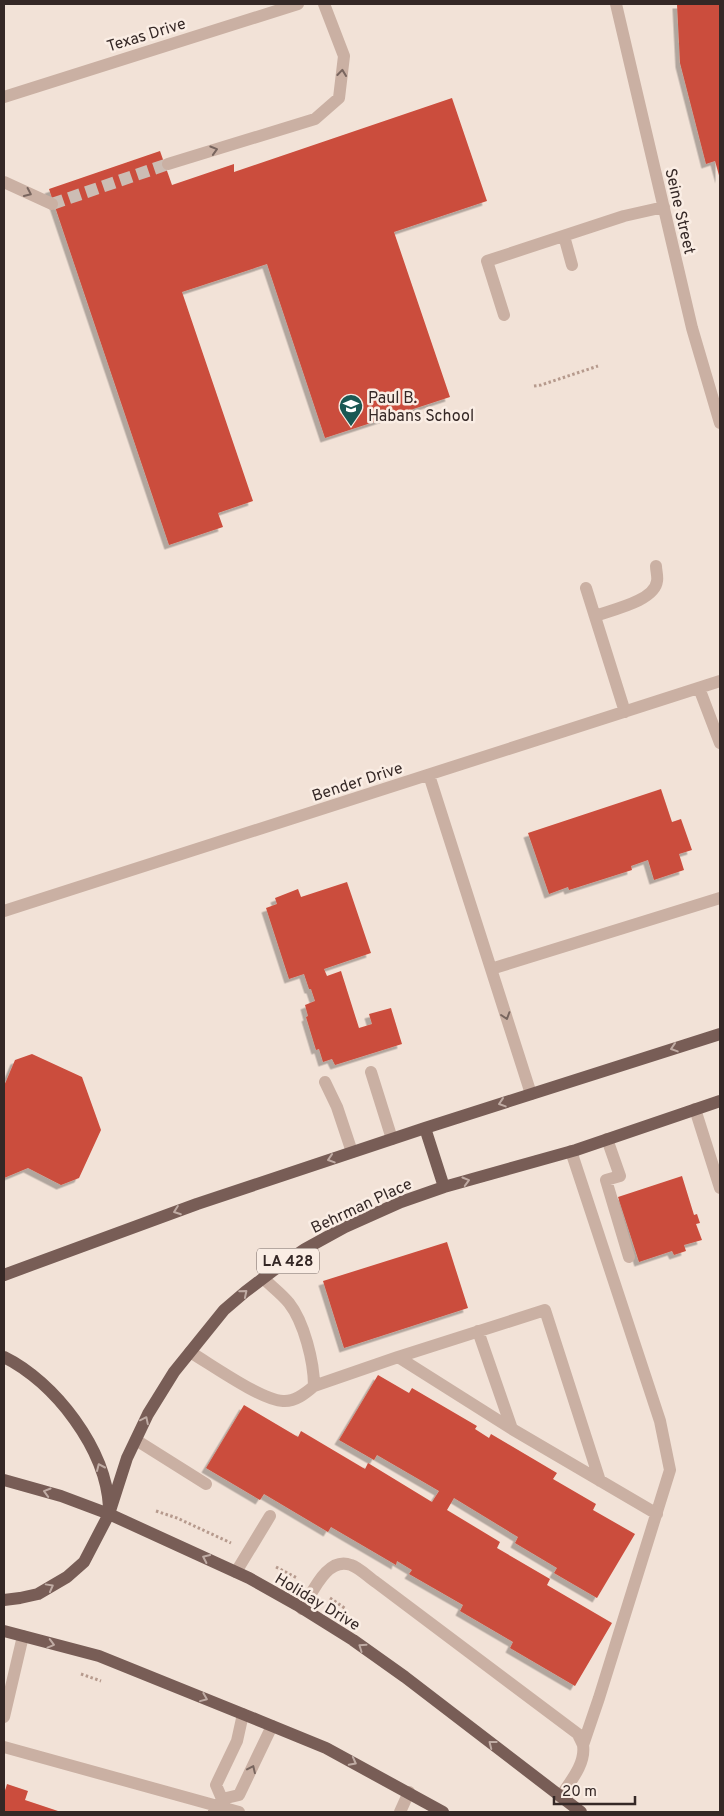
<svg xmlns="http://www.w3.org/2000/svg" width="724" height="1816" font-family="Overpass,sans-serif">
<defs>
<filter id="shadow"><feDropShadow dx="-4.5" dy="4.5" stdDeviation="0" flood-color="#0004"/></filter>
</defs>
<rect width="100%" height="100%" fill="#f2e2d7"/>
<!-- building -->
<path fill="#cb4d3c" filter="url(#shadow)" d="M 677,4 L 720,4 L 720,179 L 715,161 L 706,164 L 680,63 Z
M 452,98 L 487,201 L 394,232 L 450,397 L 325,438 L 267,264 L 182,292 L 253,501 L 218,513 L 223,527 L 169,545 L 49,189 L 160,151 L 172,185 L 234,164 L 234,172 Z
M 661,789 L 672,822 L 681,819 L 692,850 L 679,854 L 684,870 L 654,880 L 648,860 L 631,866 L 632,870 L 569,890 L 568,887 L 549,894 L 528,833 Z
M 347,882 L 371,953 L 324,969 L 327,976 L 341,971 L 359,1028 L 372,1024 L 369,1014 L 391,1008 L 402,1044 L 335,1065 L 332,1059 L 323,1062 L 319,1049 L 316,1050 L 306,1017 L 308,1016 L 305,1005 L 315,1001 L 311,989 L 309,989 L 304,974 L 289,979 L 266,908 L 277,904 L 275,898 L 298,889 L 301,897 Z
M 32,1054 L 82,1077 L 101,1130 L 79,1178 L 61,1185 L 28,1168 L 4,1178 L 4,1086 L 15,1060 Z
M 682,1176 L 694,1215 L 697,1214 L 700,1223 L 696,1224 L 702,1240 L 684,1245 L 686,1251 L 674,1255 L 672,1251 L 639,1262 L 618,1197 Z
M 447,1242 L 468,1308 L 344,1348 L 323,1281 Z
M 378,1375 L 409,1393 L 412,1388 L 477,1426 L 475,1429 L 489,1438 L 491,1434 L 557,1473 L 553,1479 L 596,1504 L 593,1510 L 635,1534 L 597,1598 L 554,1573 L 557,1568 L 515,1543 L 518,1537 L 454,1498 L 447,1510 L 500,1542 L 497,1548 L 550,1579 L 547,1585 L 612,1623 L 575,1686 L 510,1648 L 513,1642 L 460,1611 L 463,1605 L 409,1574 L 412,1570 L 397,1561 L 396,1565 L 331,1527 L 328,1532 L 264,1494 L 260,1500 L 206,1468 L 244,1405 L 298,1437 L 301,1431 L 365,1469 L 368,1463 L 432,1502 L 439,1491 L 377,1455 L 374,1460 L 339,1440 Z
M 7,1784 L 28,1791 L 25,1800 L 61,1812 L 4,1812 L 4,1794 Z"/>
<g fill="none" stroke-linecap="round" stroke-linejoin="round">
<!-- minor-tunnel -->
<path stroke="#ccbdb4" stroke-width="12" stroke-dasharray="12 6" stroke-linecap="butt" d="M 52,204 L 168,164"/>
<!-- path -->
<path stroke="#b69a8d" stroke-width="3" stroke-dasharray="2.5 2.5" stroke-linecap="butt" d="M 534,386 L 541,385 L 598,366
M 156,1511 L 177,1518 L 231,1543
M 276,1567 L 297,1578
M 330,1598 L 346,1609
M 81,1674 L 101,1681"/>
<!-- minor -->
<path stroke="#cab0a3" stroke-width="12" d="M 616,4 L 692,328 L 720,423
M 4,97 L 298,4
M 168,164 L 315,119 L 339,98 L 344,56 L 324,4
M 4,182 L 52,204
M 564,236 L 572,265
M 504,315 L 487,261 L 624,216 L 664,207
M 586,588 L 625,712
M 595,616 C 611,610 655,601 657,581 C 658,577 656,570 656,566
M 699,688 L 720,743
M 429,775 L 531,1094
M 4,911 L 720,681
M 491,969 L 720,898
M 371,1072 L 392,1139
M 325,1082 L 337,1107 L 352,1152
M 695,1109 L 720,1188
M 607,1139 L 620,1176 L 606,1180 L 629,1257
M 571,1151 L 660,1421 L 670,1470 L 599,1698 L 583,1745
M 478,1331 L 512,1429
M 190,1352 C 212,1365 261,1400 283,1401 C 295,1402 306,1393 314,1386 C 314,1362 304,1322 289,1303 C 282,1294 271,1286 263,1278
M 398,1357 L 545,1310 L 600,1481
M 314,1386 L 398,1357 L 512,1429 L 657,1514
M 136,1440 L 206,1484
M 236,1572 L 270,1516
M 302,1609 C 313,1592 327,1556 351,1565 C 360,1568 369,1578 377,1583 L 578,1734 C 579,1737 582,1742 583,1745 C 586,1764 570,1782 560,1797
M 4,1717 L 23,1636
M 4,1747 L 239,1812
M 222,1799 L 216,1785 L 237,1741 L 243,1714
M 214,1810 L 222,1799 L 239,1795 L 272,1726
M 400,1812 L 409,1792"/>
<!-- major -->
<path stroke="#785d56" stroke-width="12" d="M 425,1128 L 444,1187
M 4,1275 L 197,1204 L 425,1128 L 720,1034
M 4,1357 C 55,1382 106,1449 109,1507
M 4,1480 L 61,1496 L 109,1514 L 249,1578 L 297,1605 L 353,1640 L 405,1677 L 581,1812
M 4,1600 L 20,1598 L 38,1594 L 67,1577 L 84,1562 L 109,1514 L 127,1458 L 148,1414 L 174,1372 L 224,1310 L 245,1292 L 274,1270 L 305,1249 L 345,1227 L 401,1202 L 444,1187 L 576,1150 L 720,1101
M 4,1631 L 99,1656 L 260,1721 L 326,1748 L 443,1812"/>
</g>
<!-- one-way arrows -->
<defs><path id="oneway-chevron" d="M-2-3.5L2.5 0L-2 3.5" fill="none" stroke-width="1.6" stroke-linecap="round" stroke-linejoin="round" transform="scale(1.25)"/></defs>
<g stroke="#78655e">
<use href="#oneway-chevron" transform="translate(342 73) rotate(-84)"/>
<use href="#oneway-chevron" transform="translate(214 150) rotate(-17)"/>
<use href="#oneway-chevron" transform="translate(28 193) rotate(25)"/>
<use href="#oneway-chevron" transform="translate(506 1016) rotate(72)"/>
<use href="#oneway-chevron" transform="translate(252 1769) rotate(-65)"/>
</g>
<g stroke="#c0aca4">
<use href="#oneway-chevron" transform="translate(674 1048) rotate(162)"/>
<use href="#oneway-chevron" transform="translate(502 1103) rotate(162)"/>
<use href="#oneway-chevron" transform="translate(331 1159) rotate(162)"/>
<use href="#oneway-chevron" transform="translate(466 1181) rotate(-16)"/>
<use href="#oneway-chevron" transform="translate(177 1211) rotate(160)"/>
<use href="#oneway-chevron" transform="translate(244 1293) rotate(-40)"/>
<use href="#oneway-chevron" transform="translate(145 1420) rotate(-64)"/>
<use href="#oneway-chevron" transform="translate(100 1467) rotate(-114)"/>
<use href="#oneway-chevron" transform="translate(47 1492) rotate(-164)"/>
<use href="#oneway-chevron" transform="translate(206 1558) rotate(-155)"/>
<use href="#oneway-chevron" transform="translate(50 1587) rotate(-29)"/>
<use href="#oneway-chevron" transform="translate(51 1644) rotate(15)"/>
<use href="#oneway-chevron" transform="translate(362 1647) rotate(-145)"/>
<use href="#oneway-chevron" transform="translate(204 1698) rotate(22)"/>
<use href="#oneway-chevron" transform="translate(492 1744) rotate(-142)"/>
<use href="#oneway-chevron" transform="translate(353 1762) rotate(28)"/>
</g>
<!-- icons -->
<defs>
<g id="school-pin" transform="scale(1.25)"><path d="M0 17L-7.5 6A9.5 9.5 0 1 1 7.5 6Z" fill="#1a5854" stroke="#faede4"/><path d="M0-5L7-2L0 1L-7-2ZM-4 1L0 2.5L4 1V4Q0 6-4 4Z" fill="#fff"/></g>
</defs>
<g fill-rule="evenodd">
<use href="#school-pin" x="351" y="406"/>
</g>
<g text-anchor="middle" stroke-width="5" stroke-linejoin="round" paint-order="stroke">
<!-- shield labels -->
<rect fill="#faede4" stroke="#70635f" stroke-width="1" x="257" y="1248.5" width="62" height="25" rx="4"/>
<g font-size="15" font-weight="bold" fill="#352826">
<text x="288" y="1266">LA 428</text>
</g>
<!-- street labels -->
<g font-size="16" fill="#352826" stroke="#faede4">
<text transform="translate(146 34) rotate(-17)" y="6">Texas Drive</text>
<text transform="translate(681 211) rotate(77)" y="6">Seine Street</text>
<text transform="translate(357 781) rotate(-18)" y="6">Bender Drive</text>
<text transform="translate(361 1205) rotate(-25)" y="6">Behrman Place</text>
<text transform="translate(318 1601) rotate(31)" y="6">Holiday Drive</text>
</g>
<!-- poi labels -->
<g font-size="16" fill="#352826" stroke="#faede4" text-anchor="start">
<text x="368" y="403">Paul B.<tspan x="368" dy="18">Habans School</tspan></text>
</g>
</g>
<!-- border -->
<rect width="724" height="1816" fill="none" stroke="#352826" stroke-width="10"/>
<!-- scale -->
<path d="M554 1796v8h81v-8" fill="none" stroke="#352826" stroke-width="2.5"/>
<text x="562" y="1796" font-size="15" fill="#352826" stroke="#faede4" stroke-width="4" paint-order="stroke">20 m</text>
</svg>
